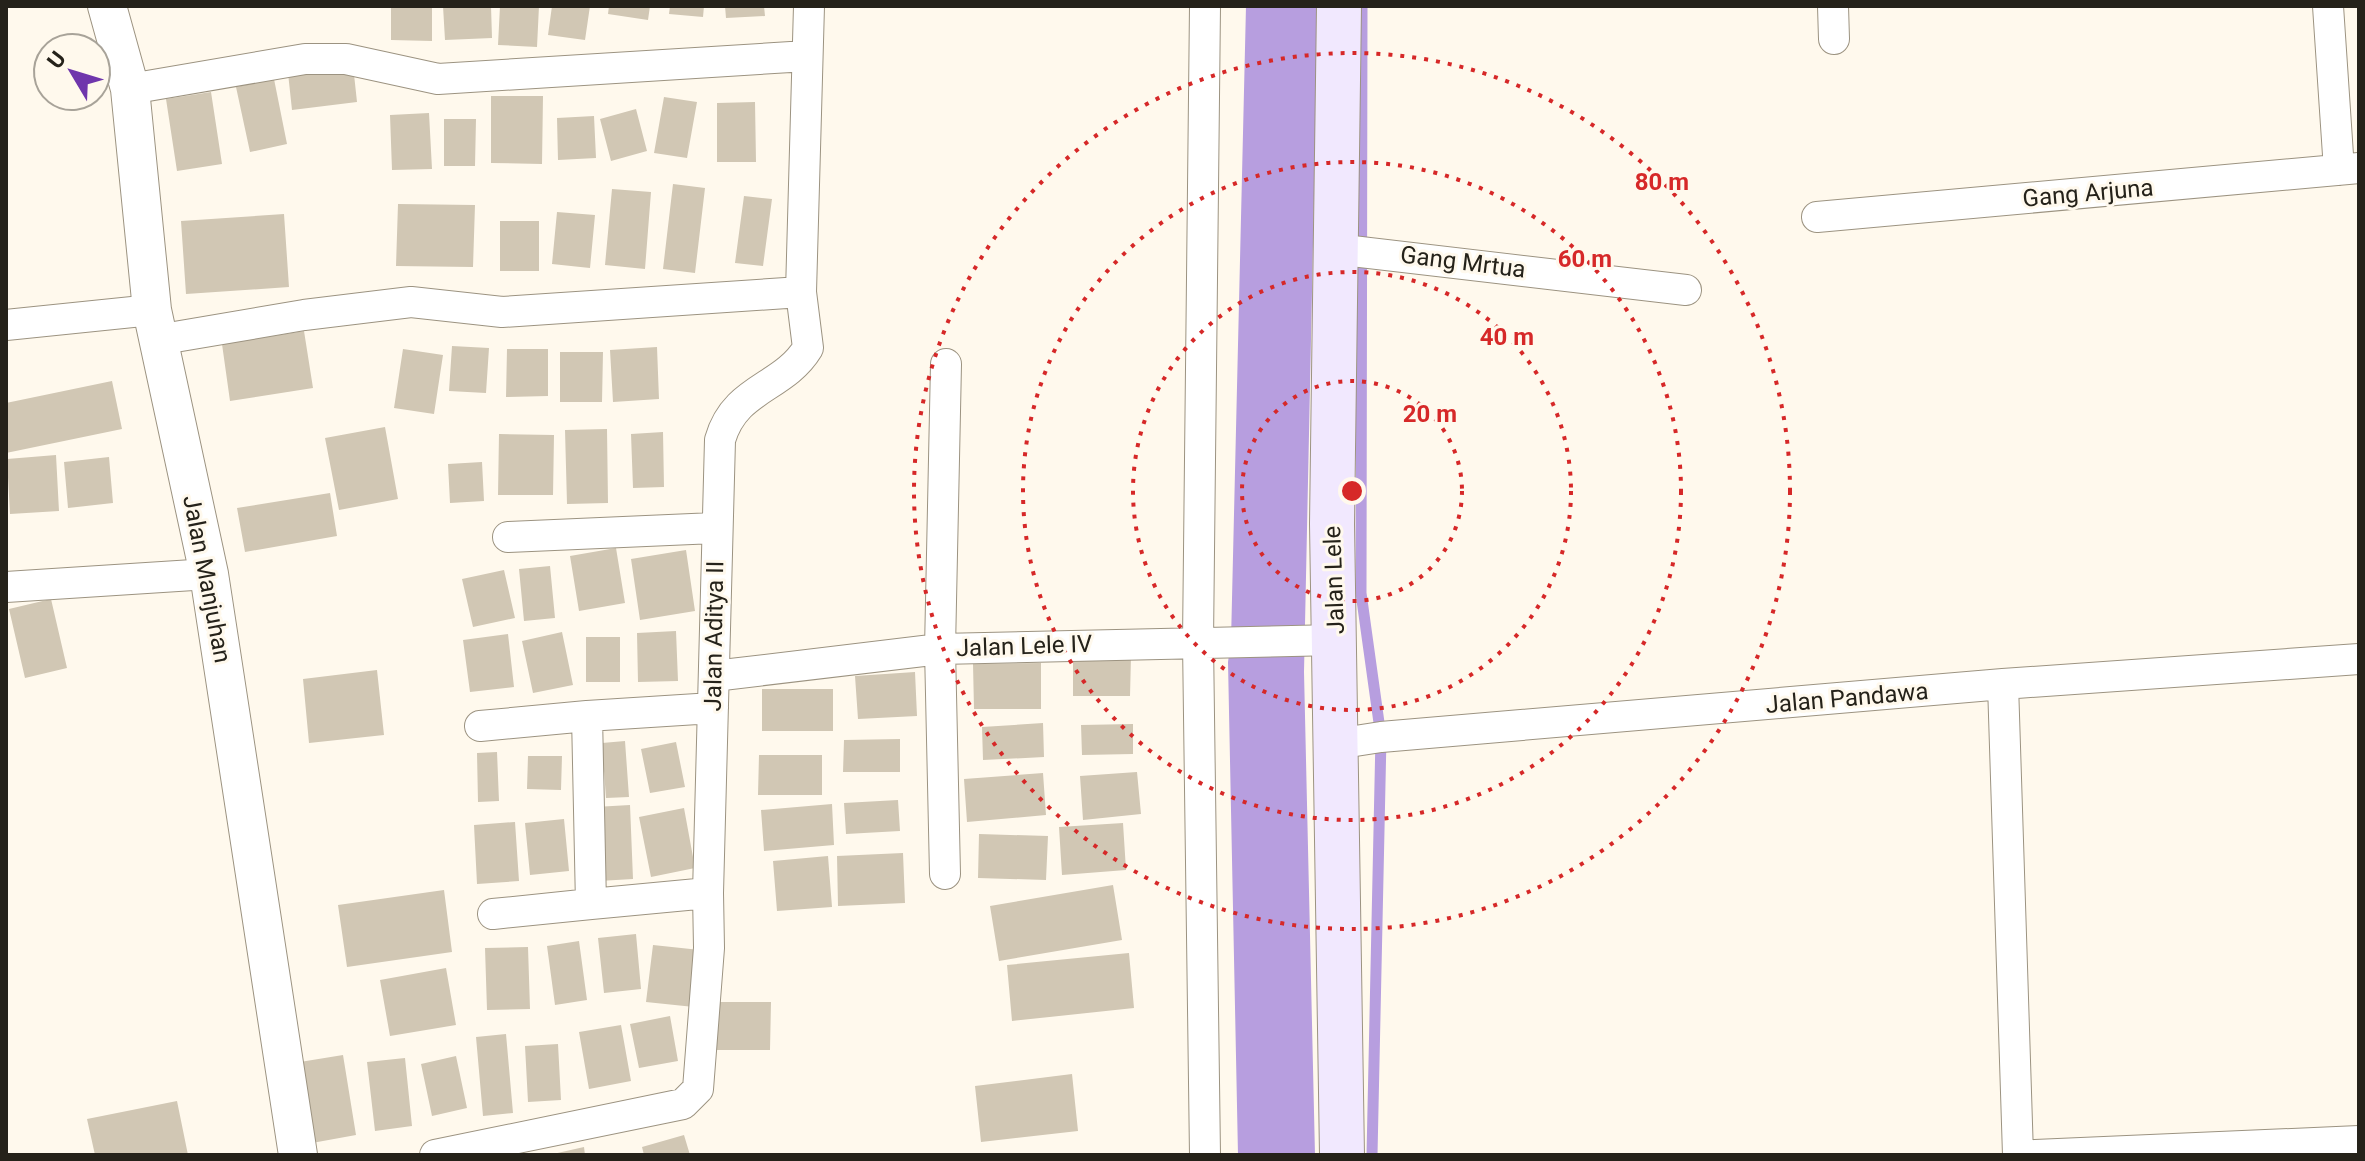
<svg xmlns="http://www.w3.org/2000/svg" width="2365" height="1161" font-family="Roboto,sans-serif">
<rect width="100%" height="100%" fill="#fff9ed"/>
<!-- water -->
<path fill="#b79edf" d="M 1246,6 L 1318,6 L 1304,672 L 1315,1155 L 1238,1155 L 1228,662 L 1231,641 Z"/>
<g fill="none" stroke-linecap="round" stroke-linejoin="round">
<!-- stream -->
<path stroke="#b79edf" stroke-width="11" d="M 1362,6 L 1361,593 L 1381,737 L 1372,1155"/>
</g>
<!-- building -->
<path fill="#d1c7b4" d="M 391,6 L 432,6 L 432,41 L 391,40 Z
M 443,6 L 491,6 L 492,38 L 445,40 Z
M 500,6 L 539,6 L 537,47 L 498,45 Z
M 552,6 L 590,6 L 585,40 L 548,35 Z
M 609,6 L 650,6 L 648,20 L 608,14 Z
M 670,6 L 704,6 L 703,17 L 669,14 Z
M 725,6 L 764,6 L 765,16 L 726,18 Z
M 353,65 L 357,102 L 292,110 L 288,73 Z
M 274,79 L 287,144 L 250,152 L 236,87 Z
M 211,92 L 222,164 L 177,171 L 166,99 Z
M 491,96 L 543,96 L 542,164 L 491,163 Z
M 664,97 L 697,102 L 687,158 L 654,153 Z
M 755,102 L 756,162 L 717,162 L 717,103 Z
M 636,109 L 647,151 L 611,161 L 600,119 Z
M 429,113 L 432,169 L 392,170 L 390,115 Z
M 594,116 L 596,158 L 558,160 L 557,118 Z
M 444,119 L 476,119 L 475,166 L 444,166 Z
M 673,184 L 705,188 L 695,273 L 663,269 Z
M 612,189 L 651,192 L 645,269 L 605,265 Z
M 744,196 L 772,199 L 763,266 L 735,263 Z
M 398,204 L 475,205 L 473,267 L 396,266 Z
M 557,212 L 595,215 L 590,268 L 552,264 Z
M 284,214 L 289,287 L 186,294 L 181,221 Z
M 500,221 L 539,221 L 539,271 L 500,271 Z
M 304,331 L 313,388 L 230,401 L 222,344 Z
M 452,346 L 489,348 L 486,393 L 449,391 Z
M 657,347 L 659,399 L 613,402 L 610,350 Z
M 403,349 L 443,355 L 434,414 L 394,408 Z
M 507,349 L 548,349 L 548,396 L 506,397 Z
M 560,352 L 603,352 L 602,402 L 560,402 Z
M 112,381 L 122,429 L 6,453 L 6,403 Z
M 385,427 L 398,499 L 339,510 L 325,438 Z
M 607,429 L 608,503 L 567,504 L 565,430 Z
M 663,432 L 664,487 L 633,488 L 631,434 Z
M 499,434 L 554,435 L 553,495 L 498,495 Z
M 56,455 L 59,511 L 10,514 L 7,459 Z
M 109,457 L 113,503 L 68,508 L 64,462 Z
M 482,462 L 484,501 L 450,503 L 448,464 Z
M 330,493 L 337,536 L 245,552 L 237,508 Z
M 616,548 L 625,603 L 579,611 L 570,556 Z
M 686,550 L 695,611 L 640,620 L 631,559 Z
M 550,566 L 555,618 L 524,621 L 519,569 Z
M 504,570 L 515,618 L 473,627 L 462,579 Z
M 51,599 L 67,668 L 25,678 L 9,609 Z
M 676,631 L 678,681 L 638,682 L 637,633 Z
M 562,632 L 573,685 L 533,693 L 522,641 Z
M 508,634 L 514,687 L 470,692 L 463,640 Z
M 586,637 L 620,637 L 620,682 L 586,682 Z
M 1073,656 L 1131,656 L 1130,696 L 1073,696 Z
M 1041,663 L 1041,709 L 974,709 L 973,664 Z
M 377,670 L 384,735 L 309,743 L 303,679 Z
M 915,672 L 917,716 L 858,719 L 855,676 Z
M 762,689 L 833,689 L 833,731 L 762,731 Z
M 1043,723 L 1044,757 L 983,760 L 982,727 Z
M 1133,724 L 1133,754 L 1082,755 L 1081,725 Z
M 900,739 L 900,772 L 843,772 L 844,740 Z
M 625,741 L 629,797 L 606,798 L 602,743 Z
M 676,742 L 685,787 L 650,793 L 641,749 Z
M 497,752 L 499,801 L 478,802 L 477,753 Z
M 759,755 L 822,755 L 822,795 L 758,795 Z
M 528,756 L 562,756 L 561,790 L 527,789 Z
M 1137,772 L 1141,814 L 1083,820 L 1080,776 Z
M 1043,773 L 1046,815 L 967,822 L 964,779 Z
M 898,800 L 900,831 L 846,834 L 844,803 Z
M 832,804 L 834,845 L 764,851 L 761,810 Z
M 630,805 L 633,879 L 599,881 L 595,807 Z
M 684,808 L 695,868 L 651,877 L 639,817 Z
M 564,819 L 569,871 L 530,875 L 525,823 Z
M 515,822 L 519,881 L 477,884 L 474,825 Z
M 1123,823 L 1126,870 L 1062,875 L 1059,827 Z
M 979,834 L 1048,836 L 1046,880 L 978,878 Z
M 903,853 L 905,903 L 838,906 L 837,856 Z
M 828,856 L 832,907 L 777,911 L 773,861 Z
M 1113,885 L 1122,940 L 999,961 L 990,906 Z
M 444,890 L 452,952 L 347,967 L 338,905 Z
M 636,934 L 641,989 L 604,993 L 598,938 Z
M 579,941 L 587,1000 L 555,1005 L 547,946 Z
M 653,945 L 700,950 L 694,1007 L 646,1002 Z
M 528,947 L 530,1009 L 487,1010 L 485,948 Z
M 1129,953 L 1134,1008 L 1012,1021 L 1007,965 Z
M 446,968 L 456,1025 L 390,1036 L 380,980 Z
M 711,1002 L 771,1002 L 770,1050 L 711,1050 Z
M 670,1016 L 678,1061 L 639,1068 L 630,1024 Z
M 621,1025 L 631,1081 L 589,1089 L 579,1032 Z
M 506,1034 L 513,1113 L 483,1116 L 476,1037 Z
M 558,1044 L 561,1100 L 528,1102 L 525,1046 Z
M 343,1055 L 356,1135 L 312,1143 L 300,1062 Z
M 456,1056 L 467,1108 L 432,1116 L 421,1064 Z
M 405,1058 L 412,1126 L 375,1131 L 367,1062 Z
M 1072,1074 L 1078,1131 L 981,1142 L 975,1086 Z
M 177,1101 L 188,1155 L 95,1155 L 87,1119 Z
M 684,1135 L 690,1155 L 644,1155 L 642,1147 Z
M 584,1147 L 585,1155 L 553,1155 L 553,1154 Z"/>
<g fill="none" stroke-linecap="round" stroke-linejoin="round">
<!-- minor casing -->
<g stroke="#9c9381" stroke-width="32">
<path id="minor" d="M 1205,6 L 1198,642 L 1205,1155
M 1833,6 L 1834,39
M 2328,6 L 2339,170
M 130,89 L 305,59 L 346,59 L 438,79 L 807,56
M 1817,217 L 2359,168
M 1335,249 L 1686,290
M 6,325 L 152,310
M 157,340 L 304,315 L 411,302 L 502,312 L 801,292
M 508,537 L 715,528
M 6,587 L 209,574
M 714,676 L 940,649 L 1336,640
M 2003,684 L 2018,1155
M 587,716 L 713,708
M 480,726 L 587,716 L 591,904 L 708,893 L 720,440 C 735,387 783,389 808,348 L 801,292 L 809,6
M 1336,744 L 1381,737 L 2003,684 L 2359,659
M 945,874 L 940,649 L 946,364
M 493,914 L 591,904
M 435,1155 L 683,1104 L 698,1089 L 709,948 L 708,893
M 2035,1155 L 2359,1141"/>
</g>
<!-- tertiary casing -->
<g stroke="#9c9381" stroke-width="40">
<path id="tertiary" d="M 107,6 L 130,89 L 152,310 L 209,574 L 298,1155"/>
</g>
<!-- secondary casing -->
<g stroke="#9c9381" stroke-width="46">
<path id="secondary" d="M 1339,6 L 1332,524 L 1342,1155"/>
</g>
<!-- minor -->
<use href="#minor" stroke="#fff" stroke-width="30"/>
<!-- tertiary -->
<use href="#tertiary" stroke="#fff" stroke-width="38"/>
<!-- secondary -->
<use href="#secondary" stroke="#f1e8fe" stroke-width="44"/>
</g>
<!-- distance rings -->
<g fill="none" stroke="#d62828" stroke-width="4" stroke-dasharray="4 8">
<circle cx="1352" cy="491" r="110"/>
<circle cx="1352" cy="491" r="219"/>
<circle cx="1352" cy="491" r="329"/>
<circle cx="1352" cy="491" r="438"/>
</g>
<g text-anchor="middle" stroke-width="6" stroke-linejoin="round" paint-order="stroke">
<!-- street labels -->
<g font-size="24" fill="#25221a" stroke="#fff9ed">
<text transform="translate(2088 193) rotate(-5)" y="8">Gang Arjuna</text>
<text transform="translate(1463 262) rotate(7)" y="8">Gang Mrtua</text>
<text transform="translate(207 579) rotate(79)" y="8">Jalan Manjuhan</text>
<text transform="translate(1334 580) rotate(-92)" y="8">Jalan Lele</text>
<text transform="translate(714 636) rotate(-89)" y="8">Jalan Aditya II</text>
<text transform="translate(1024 646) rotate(-2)" y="8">Jalan Lele IV</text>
<text transform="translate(1847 698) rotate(-5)" y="8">Jalan Pandawa</text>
</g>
</g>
<circle cx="1352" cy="491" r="12" fill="#d62828" stroke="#fff9ed" stroke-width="4"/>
<g font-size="24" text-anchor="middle" font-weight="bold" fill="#d62828" stroke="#fff9ed" stroke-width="6" stroke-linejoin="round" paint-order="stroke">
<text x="1662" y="190">80 m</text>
<text x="1585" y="267">60 m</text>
<text x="1507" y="345">40 m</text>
<text x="1430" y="422">20 m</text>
</g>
<!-- border -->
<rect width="2365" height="1161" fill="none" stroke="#25221a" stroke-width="16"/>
<!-- north arrow -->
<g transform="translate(72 72) rotate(308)"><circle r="38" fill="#fff9ed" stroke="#a8a399" stroke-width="2"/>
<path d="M0-6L14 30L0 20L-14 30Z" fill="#6f36ac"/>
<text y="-12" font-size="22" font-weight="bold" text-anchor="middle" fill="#25221a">U</text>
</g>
</svg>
